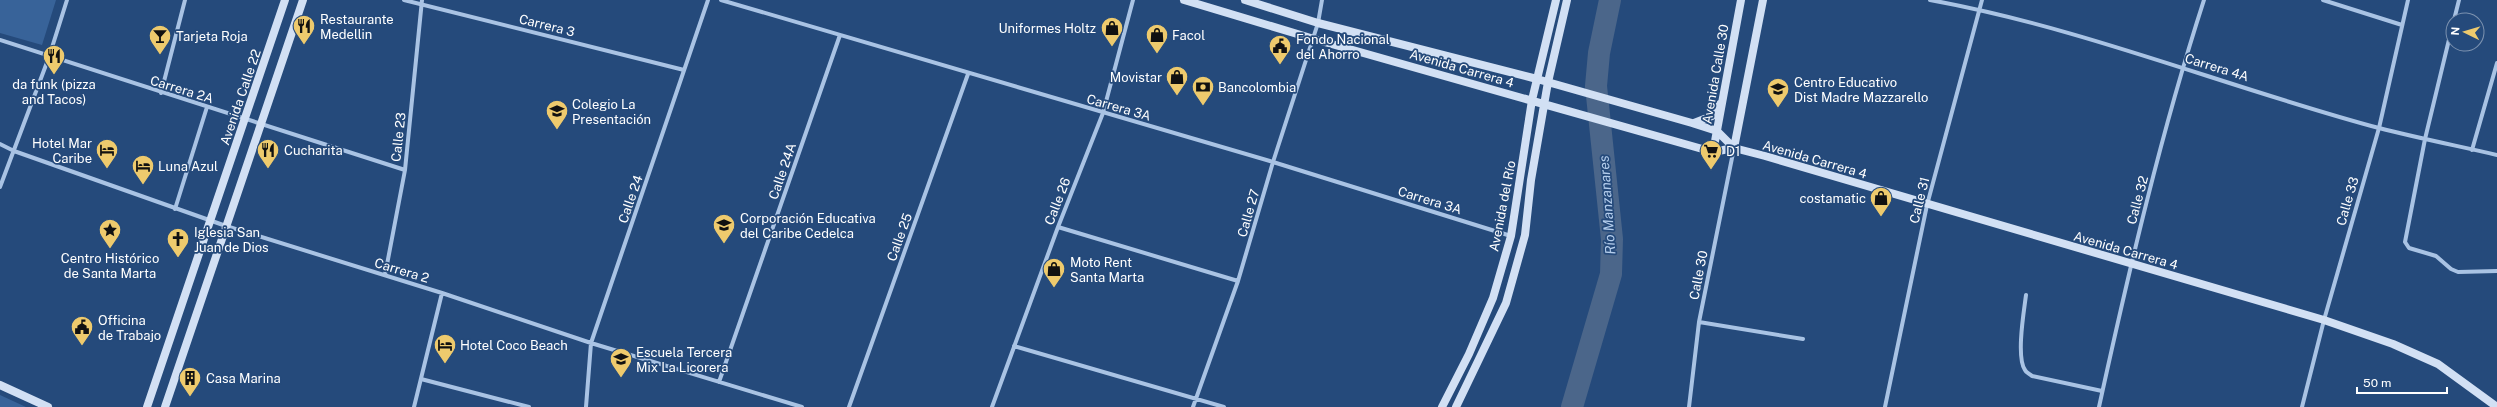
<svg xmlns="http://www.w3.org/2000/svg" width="2497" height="407" font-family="'Public Sans',sans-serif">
<rect width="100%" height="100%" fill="#254a7b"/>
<!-- green -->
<path fill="#386399" d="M 0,0 L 56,0 L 42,45 L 0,33 Z
M 0,395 L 26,407 L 0,407 Z"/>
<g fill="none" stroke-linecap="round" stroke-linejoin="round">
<!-- river -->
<path stroke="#4b668a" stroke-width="22" d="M 1572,407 L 1611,274 L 1612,239 L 1596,86 L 1599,53 L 1610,0"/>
<!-- street -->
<path stroke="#a9c3e4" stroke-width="4" d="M 404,0 L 684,70
M 721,0 L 1273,162 L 1511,236
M 1930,0 C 2084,28 2229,88 2379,128 C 2418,138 2458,146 2497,155
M 2323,0 L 2402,25
M 2454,20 L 2459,0
M 2453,23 L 2425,139 L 2405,242 L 2409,248 L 2436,256 L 2451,269 L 2458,272 L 2497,271
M 0,40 L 405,170
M 161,93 L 185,0
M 0,144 L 14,151 L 226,226 L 442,293 L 591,343 L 802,407
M 2472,150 L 2497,63
M 0,187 L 49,57 L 67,0
M 175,209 L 207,107
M 1058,227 L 1238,281
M 385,275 L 405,170 L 422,0
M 2026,295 C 2024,311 2016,357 2025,370 C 2026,373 2030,374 2032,376 L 2102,391
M 1699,322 L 1803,339
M 1014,346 L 1224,407
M 421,379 L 529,407
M 719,382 L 840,35
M 414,407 L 442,293
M 586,407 L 591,343 L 708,0
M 849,407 L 968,74
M 992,407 L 1058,227 L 1103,113 L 1133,0
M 1193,407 L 1238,281 L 1273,162 L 1318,23 L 1322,0
M 1689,407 L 1699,322 L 1734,148
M 1885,407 L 1927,205 L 1982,0
M 2099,407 C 2129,270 2161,133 2204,0
M 2302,407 L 2324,320 L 2379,128 L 2408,0"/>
<!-- secondary -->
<path stroke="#d2e0f4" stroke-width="8" d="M 1184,0 L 1314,39 L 1713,152 L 1734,148 L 1765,156 L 2324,320 L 2393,344 L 2438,364 L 2497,407
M 1245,0 L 1318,23 L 1537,79 L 1692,123 L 1717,131 L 1734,148
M 1694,123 L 1712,116 L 1720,104
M 1734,148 L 1763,0
M 1713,152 L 1741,0
M 0,385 L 48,407
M 147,407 L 285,0
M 165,407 L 303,0
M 1442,407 L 1469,354 L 1493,298 L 1511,236 L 1532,100 L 1556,0
M 1456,407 L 1506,303 L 1525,235 L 1531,180 L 1548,82 L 1567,0"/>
</g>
<!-- icons -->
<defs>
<g id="restaurant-pin" transform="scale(1.15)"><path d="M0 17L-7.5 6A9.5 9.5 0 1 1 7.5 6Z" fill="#eeca6d" stroke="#254a7b"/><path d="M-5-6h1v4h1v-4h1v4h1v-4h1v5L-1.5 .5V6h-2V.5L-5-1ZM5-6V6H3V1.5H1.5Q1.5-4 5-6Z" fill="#111"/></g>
<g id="shop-pin" transform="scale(1.15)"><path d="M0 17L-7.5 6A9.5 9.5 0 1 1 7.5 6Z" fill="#eeca6d" stroke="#254a7b"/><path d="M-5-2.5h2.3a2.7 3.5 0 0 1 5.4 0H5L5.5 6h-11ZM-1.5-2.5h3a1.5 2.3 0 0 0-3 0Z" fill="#111"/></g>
<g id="bar-pin" transform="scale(1.15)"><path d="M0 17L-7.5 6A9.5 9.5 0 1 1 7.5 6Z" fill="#eeca6d" stroke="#254a7b"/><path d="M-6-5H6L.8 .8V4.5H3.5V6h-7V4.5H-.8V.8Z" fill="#111"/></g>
<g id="civic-pin" transform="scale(1.15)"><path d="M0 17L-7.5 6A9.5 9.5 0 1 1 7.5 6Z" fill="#eeca6d" stroke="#254a7b"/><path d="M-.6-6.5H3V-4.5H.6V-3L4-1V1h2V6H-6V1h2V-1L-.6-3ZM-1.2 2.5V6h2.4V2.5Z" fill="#111"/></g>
<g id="bank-pin" transform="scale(1.15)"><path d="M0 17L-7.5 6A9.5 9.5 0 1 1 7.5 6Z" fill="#eeca6d" stroke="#254a7b"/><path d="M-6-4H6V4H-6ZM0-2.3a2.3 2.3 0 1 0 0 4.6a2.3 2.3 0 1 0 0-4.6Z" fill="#111"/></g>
<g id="school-pin" transform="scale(1.15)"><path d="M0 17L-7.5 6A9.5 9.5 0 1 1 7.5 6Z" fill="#eeca6d" stroke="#254a7b"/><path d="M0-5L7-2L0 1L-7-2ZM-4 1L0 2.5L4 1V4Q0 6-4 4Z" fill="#111"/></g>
<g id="hotel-pin" transform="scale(1.15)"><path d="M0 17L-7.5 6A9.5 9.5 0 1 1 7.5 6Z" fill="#eeca6d" stroke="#254a7b"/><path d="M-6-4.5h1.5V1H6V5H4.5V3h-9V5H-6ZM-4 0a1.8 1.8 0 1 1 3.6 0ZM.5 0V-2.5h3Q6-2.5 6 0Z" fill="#111"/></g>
<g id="supermarket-pin" transform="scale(1.15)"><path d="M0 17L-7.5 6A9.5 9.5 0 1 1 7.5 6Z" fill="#eeca6d" stroke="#254a7b"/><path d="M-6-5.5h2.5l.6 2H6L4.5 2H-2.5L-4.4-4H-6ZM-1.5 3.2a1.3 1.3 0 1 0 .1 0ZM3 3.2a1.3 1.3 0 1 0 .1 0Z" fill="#111"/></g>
<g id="sight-pin" transform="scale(1.15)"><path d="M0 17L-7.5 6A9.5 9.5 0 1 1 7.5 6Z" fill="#eeca6d" stroke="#254a7b"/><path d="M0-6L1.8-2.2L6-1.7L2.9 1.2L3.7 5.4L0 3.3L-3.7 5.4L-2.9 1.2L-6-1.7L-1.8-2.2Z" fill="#111"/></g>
<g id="church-pin" transform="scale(1.15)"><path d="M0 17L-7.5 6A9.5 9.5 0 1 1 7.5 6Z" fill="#eeca6d" stroke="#254a7b"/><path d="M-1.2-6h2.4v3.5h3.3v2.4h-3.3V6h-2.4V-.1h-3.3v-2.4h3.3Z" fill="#111"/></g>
<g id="building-pin" transform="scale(1.15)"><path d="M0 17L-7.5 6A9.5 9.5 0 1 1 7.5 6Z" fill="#eeca6d" stroke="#254a7b"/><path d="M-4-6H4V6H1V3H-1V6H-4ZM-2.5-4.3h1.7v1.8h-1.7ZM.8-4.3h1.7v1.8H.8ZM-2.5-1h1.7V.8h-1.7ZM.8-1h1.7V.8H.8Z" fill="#111"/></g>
</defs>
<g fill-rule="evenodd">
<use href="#restaurant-pin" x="304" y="26"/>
<use href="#shop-pin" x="1112" y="28"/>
<use href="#shop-pin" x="1157" y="35"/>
<use href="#bar-pin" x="160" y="36"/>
<use href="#civic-pin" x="1280" y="46"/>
<use href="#restaurant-pin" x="54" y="56"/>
<use href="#shop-pin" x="1177" y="77"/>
<use href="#bank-pin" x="1203" y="87"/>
<use href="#school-pin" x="1778" y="89"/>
<use href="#school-pin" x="557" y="111"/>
<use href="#hotel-pin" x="107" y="150"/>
<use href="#restaurant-pin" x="268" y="150"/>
<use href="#supermarket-pin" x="1711" y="151"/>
<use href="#hotel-pin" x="143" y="166"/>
<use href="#shop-pin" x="1881" y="198"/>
<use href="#school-pin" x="724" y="225"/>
<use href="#sight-pin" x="110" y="230"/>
<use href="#church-pin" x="178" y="239"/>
<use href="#shop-pin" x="1054" y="269"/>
<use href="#civic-pin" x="82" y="327"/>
<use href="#hotel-pin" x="445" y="345"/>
<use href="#school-pin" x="621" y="359"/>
<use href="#building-pin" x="190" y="378"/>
</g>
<g text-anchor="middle" stroke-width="3.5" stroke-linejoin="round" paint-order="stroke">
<!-- poi labels -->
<g font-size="13" fill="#fff" stroke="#254a7b" text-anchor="start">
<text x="320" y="24">Restaurante<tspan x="320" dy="15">Medellin</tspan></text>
<text x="1096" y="33" text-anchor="end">Uniformes Holtz</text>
<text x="1172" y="40">Facol</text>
<text x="176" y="41">Tarjeta Roja</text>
<text x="1296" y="44">Fondo Nacional<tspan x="1296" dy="15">del Ahorro</tspan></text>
<text x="1162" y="82" text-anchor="end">Movistar</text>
<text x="1794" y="87">Centro Educativo<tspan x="1794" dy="15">Dist Madre Mazzarello</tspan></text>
<text x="54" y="89" text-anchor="middle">da funk (pizza<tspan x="54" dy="15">and Tacos)</tspan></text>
<text x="1218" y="92">Bancolombia</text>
<text x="572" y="109">Colegio La<tspan x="572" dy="15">Presentación</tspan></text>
<text x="92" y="148" text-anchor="end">Hotel Mar<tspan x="92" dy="15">Caribe</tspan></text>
<text x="284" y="155">Cucharita</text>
<text x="1726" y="156">D1</text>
<text x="158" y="171">Luna Azul</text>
<text x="1866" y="203" text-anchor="end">costamatic</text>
<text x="740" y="223">Corporación Educativa<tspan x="740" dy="15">del Caribe Cedelca</tspan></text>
<text x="194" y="237">Iglesia San<tspan x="194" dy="15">Juan de Dios</tspan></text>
<text x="110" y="263" text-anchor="middle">Centro Histórico<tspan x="110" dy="15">de Santa Marta</tspan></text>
<text x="1070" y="267">Moto Rent<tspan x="1070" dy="15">Santa Marta</tspan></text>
<text x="98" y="325">Officina<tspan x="98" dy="15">de Trabajo</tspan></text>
<text x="460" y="350">Hotel Coco Beach</text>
<text x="636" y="357">Escuela Tercera<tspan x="636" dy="15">Mix La Licorera</tspan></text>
<text x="206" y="383">Casa Marina</text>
</g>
<!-- street labels -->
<g font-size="13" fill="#fff" stroke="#254a7b">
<text transform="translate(547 25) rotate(14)" y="5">Carrera 3</text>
<text transform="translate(2217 67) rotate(17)" y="5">Carrera 4A</text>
<text transform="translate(1462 68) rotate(16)" y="5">Avenida Carrera 4</text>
<text transform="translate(1715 74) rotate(-80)" y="5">Avenida Calle 30</text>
<text transform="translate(182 89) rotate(17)" y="5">Carrera 2A</text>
<text transform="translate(240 97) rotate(-71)" y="5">Avenida Calle 22</text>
<text transform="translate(1119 107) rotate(16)" y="5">Carrera 3A</text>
<text transform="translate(398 137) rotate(-84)" y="5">Calle 23</text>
<text transform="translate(1815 159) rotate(16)" y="5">Avenida Carrera 4</text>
<text transform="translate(782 171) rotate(-71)" y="5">Calle 24A</text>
<text transform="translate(630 199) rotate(-71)" y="5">Calle 24</text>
<text transform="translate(1430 200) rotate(17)" y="5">Carrera 3A</text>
<text transform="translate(1919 200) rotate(-76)" y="5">Calle 31</text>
<text transform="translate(2137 200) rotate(-75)" y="5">Calle 32</text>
<text transform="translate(1057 201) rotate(-69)" y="5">Calle 26</text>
<text transform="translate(2347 201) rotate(-74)" y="5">Calle 33</text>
<text transform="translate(1502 206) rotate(-79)" y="5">Avenida del Río</text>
<text transform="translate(1248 213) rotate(-74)" y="5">Calle 27</text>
<text transform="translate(899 237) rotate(-70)" y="5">Calle 25</text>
<text transform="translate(2126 250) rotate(16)" y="5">Avenida Carrera 4</text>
<text transform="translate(402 270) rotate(17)" y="5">Carrera 2</text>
<text transform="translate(1698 275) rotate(-79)" y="5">Calle 30</text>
</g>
<!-- water labels -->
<g font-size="14" font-style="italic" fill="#b4cdec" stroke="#254a7b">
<text transform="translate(1607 205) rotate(-94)" y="5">Río Manzanares</text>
</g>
</g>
<!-- north arrow -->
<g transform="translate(2465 32) rotate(275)"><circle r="19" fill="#254a7b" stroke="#7c92b0"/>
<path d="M0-3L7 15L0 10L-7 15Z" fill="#eeca6d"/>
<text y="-6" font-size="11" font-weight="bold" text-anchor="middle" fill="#ffffff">N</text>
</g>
<!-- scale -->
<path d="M2357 387v6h90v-6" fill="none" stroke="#ffffff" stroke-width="2"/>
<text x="2363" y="387" font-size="12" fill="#ffffff" stroke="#254a7b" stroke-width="3" paint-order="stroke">50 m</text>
</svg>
